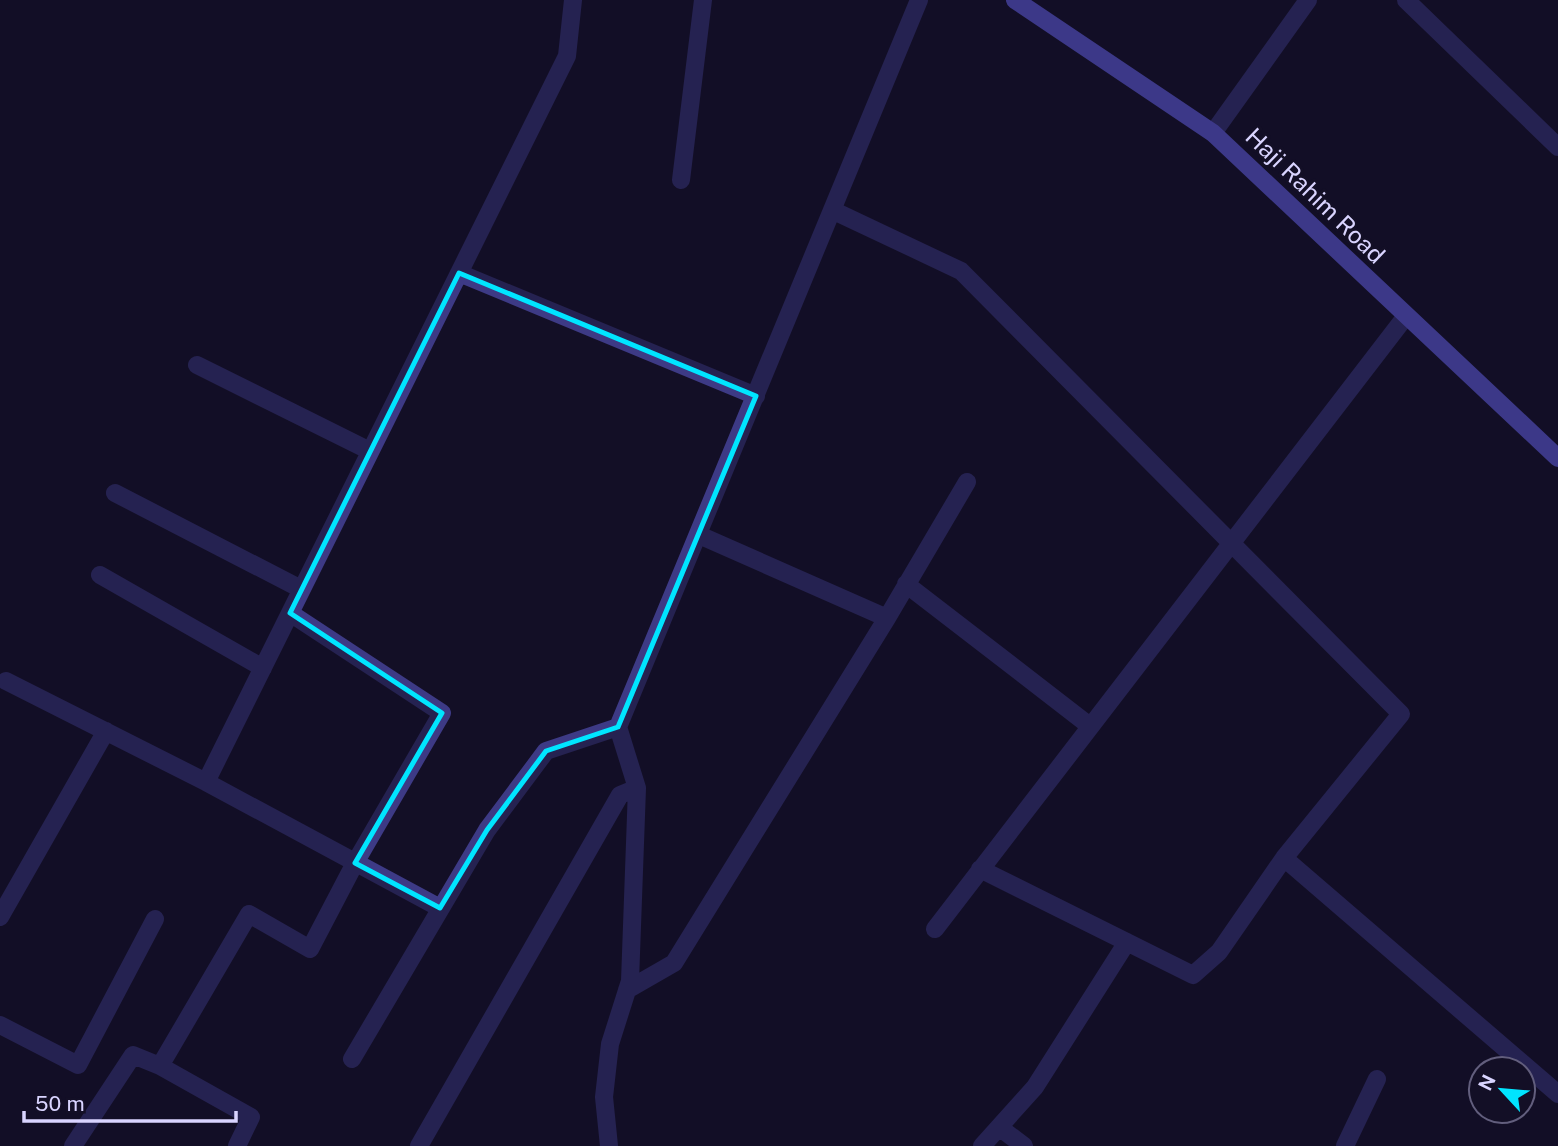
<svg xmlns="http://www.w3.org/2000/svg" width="1558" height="1146" font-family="'Public Sans',sans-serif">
<rect width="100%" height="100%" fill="#130f26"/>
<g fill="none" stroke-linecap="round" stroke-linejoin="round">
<!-- street -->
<path stroke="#3d3a85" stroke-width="18" d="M 1406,0 L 1558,147
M 1213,133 L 1308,0
M 681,180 L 703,0
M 834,211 L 961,271 L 1401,714 L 1284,858 L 1219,952 L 1193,975 L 980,869
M 459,273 L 756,396
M 197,365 L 370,451
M 115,493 L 301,589
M 699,535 L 887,618
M 100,575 L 263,668
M 906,584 L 1090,726
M 6,681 L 206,782 L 440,908
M 206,782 L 567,56 L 573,0
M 1284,858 L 1558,1094
M 0,917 L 106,731
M 935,929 L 1406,316
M 627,990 L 674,963 L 887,618 L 967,482
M 0,1025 L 78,1065 L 155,919
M 352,1059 L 487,830 L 546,751 L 618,727
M 160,1066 L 251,1117 L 237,1146
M 999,1127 L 1024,1146
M 73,1146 L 133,1055 L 160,1066 L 249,914 L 310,949 L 355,863 L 442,713 L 290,613
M 419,1146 L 620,795 L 637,788
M 609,1146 L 604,1097 L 610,1044 L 630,981 L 637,788 L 618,727 L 919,0
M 982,1146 L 1035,1087 L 1127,942
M 1345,1146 L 1377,1079"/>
<!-- secondary -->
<path stroke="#6f6bff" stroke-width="18" d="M 1015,0 L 1213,133 L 1558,458"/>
</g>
<!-- marked area -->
<path d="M0 0H1558V1146H0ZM 459,273 L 756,396 L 618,727 L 546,751 L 487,830 L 440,908 L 355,863 L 442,713 L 290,613 Z" fill="#130f26" fill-opacity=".55" fill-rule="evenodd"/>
<path fill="none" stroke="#00e5ff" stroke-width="5" stroke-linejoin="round" d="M 459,273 L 756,396 L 618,727 L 546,751 L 487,830 L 440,908 L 355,863 L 442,713 L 290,613 Z"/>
<g text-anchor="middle" stroke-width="6" stroke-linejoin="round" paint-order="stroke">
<!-- street labels -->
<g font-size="24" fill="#d9d4ff" stroke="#130f26">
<text transform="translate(1315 196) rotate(44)" y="8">Haji Rahim Road</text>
</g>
</g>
<!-- north arrow -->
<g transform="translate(1502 1090) rotate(296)"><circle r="33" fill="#130f26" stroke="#625e7d" stroke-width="2"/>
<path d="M0-5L12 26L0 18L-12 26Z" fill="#00e5ff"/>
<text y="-10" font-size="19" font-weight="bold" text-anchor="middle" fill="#d9d4ff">N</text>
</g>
<!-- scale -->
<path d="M24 1111v10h212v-10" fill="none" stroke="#d9d4ff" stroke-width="3.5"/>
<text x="35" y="1111" font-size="21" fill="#d9d4ff" stroke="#130f26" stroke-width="5" paint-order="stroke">50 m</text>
</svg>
